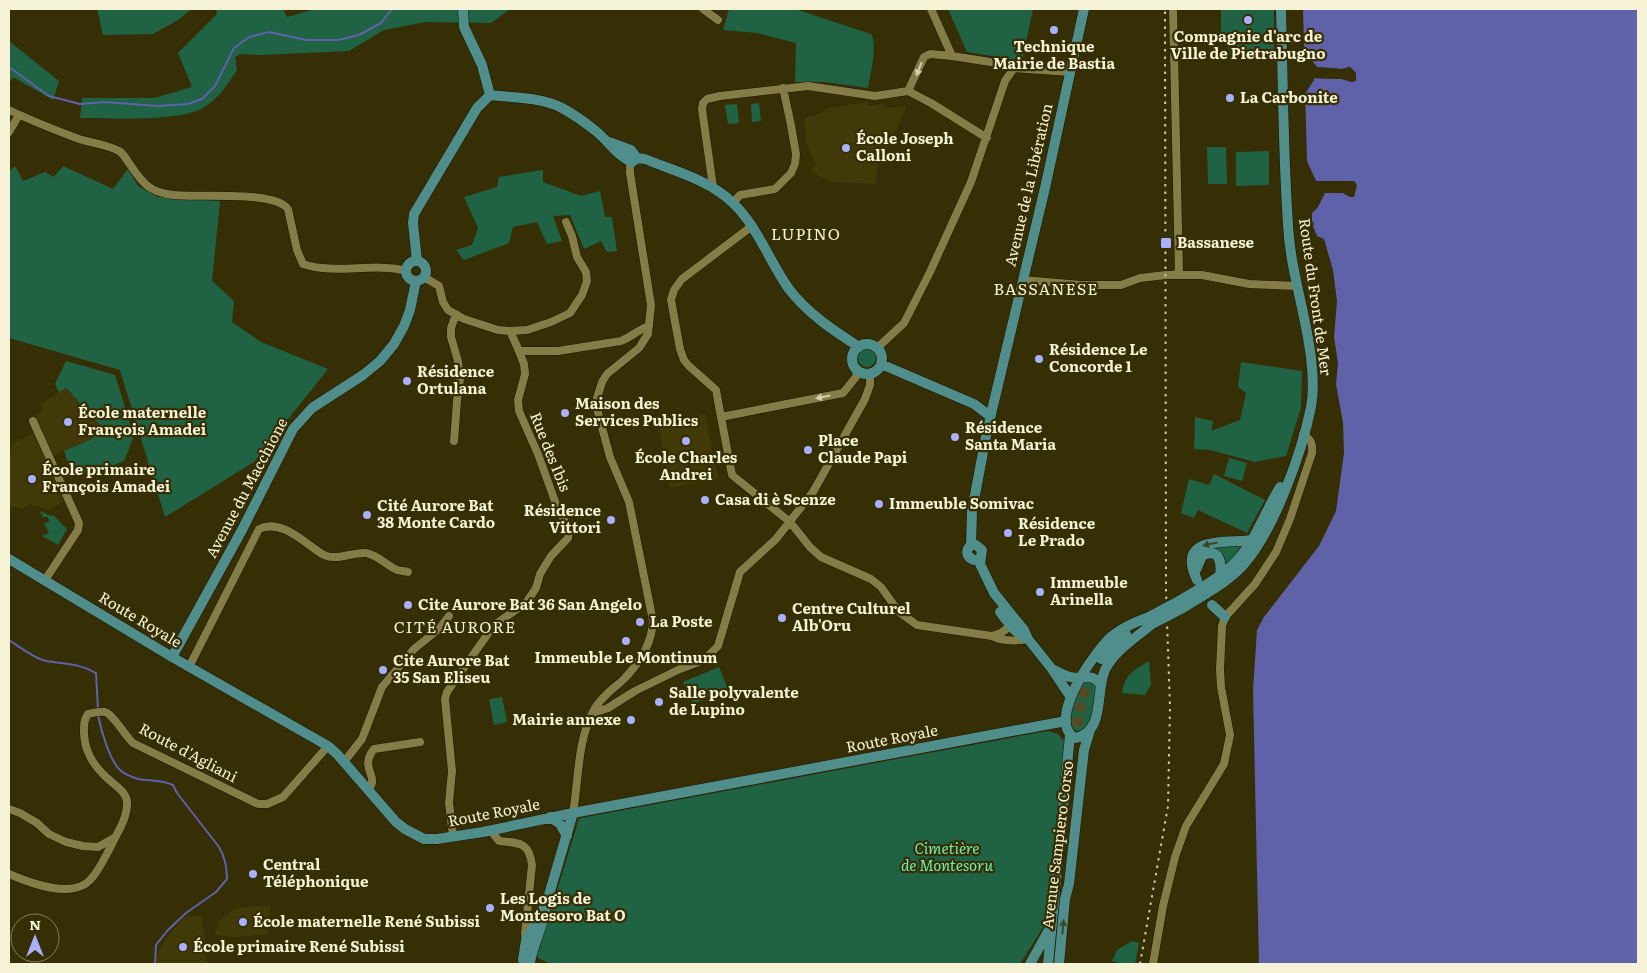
<svg xmlns="http://www.w3.org/2000/svg" width="1647" height="973" font-family="Literata,serif">
<rect width="100%" height="100%" fill="#362f05"/>
<!-- built -->
<path fill="#413907" d="M 868,102 L 869,106 L 882,104 L 887,108 L 907,106 L 884,156 L 879,160 L 875,184 L 830,182 L 811,171 L 817,164 L 814,162 L 806,141 L 804,120 L 805,118 L 815,116 L 829,108 Z
M 65,388 L 101,426 L 92,439 L 53,456 L 36,415 L 43,411 L 40,405 Z
M 705,414 L 718,478 L 670,488 L 658,423 Z
M 34,434 L 64,501 L 49,510 L 29,504 L 23,509 L 15,507 L 9,507 L 9,457 L 13,443 Z
M 271,905 L 267,922 L 269,934 L 236,937 L 215,935 L 219,921 L 236,908 Z
M 202,916 L 207,964 L 156,964 L 158,953 L 165,940 L 184,917 Z"/>
<!-- green -->
<path fill="#1f6344" d="M 97,9 L 192,9 L 178,20 L 153,34 L 103,35 Z
M 216,9 L 283,9 L 287,17 L 316,9 L 510,9 L 491,23 L 425,22 L 384,30 L 349,51 L 261,55 L 241,54 L 235,57 L 237,70 C 228,84 218,99 203,108 C 179,122 110,118 80,118 L 82,98 L 154,98 L 192,87 L 178,53 L 217,14 Z
M 729,9 L 795,9 L 871,34 C 878,45 870,75 868,88 L 825,82 L 795,82 L 796,43 L 757,33 L 723,30 Z
M 948,9 L 1033,9 L 1022,61 L 967,52 Z
M 1221,9 L 1274,9 L 1274,54 L 1231,55 L 1221,32 Z
M 9,41 L 59,81 L 53,100 L 13,77 L 9,83 Z
M 759,103 L 761,121 L 752,122 L 751,104 Z
M 737,104 L 739,123 L 728,124 L 725,105 Z
M 1207,147 L 1226,147 L 1227,184 L 1208,184 Z
M 1269,151 L 1269,185 L 1236,186 L 1236,152 Z
M 15,166 L 23,181 L 45,172 L 54,177 L 63,166 L 113,189 L 128,169 L 138,186 L 158,197 L 220,201 L 212,281 L 234,301 L 232,322 L 261,342 L 328,369 L 254,462 L 165,517 L 120,370 L 9,338 L 9,172 Z
M 543,170 L 543,182 L 581,196 L 600,191 L 605,217 L 612,217 L 617,251 L 607,252 L 601,241 L 584,249 L 570,215 L 553,216 L 562,241 L 547,244 L 537,222 L 513,227 L 509,243 L 464,260 L 456,250 L 472,245 L 478,228 L 464,197 L 497,187 L 499,177 Z
M858 358a9 9 0 1 1 18 0a9 9 0 1 1-18 0Z
M 66,361 L 115,375 L 134,436 L 124,461 L 105,469 L 73,477 L 64,451 L 92,439 L 101,426 L 66,388 L 59,392 L 55,384 Z
M 1241,362 L 1302,371 L 1301,407 L 1286,456 L 1255,462 L 1210,450 L 1194,449 L 1195,417 L 1213,421 L 1211,431 L 1240,420 L 1246,393 L 1238,387 Z
M 1229,458 L 1247,463 L 1242,481 L 1224,476 Z
M 1214,474 L 1265,500 L 1247,533 L 1198,510 L 1194,518 L 1181,513 L 1189,479 L 1209,485 Z
M 41,511 L 50,516 L 53,515 L 67,529 L 58,545 L 42,536 L 49,533 L 44,523 L 49,522 L 48,517 L 42,517 L 43,515 L 40,513 Z
M 1239,545 L 1241,546 L 1241,549 L 1226,565 L 1224,561 L 1204,547 Z
M 1149,661 L 1151,684 L 1145,695 L 1122,693 C 1125,674 1133,671 1149,661 Z
M 719,667 L 728,689 L 693,704 L 683,682 Z
M 1088,680 L 1096,685 L 1098,691 L 1087,729 L 1078,732 L 1072,728 C 1069,719 1075,692 1081,685 C 1083,682 1085,682 1088,680 Z
M 502,697 L 507,722 L 494,725 L 489,699 Z
M 1047,731 L 1058,734 L 1064,741 L 1062,794 L 1044,926 L 1020,964 L 551,964 L 538,958 L 537,955 L 579,819 L 581,818 Z
M 1132,941 L 1139,943 L 1135,964 L 1124,964 L 1112,961 L 1117,950 Z"/>
<!-- water -->
<path fill="#5f61a9" d="M 1303,9 L 1638,9 L 1638,964 L 1259,964 L 1253,690 L 1257,630 L 1264,617 L 1319,546 L 1336,511 L 1344,453 L 1343,423 L 1336,384 L 1338,363 L 1334,337 L 1337,301 L 1333,270 L 1324,239 L 1317,236 L 1313,226 L 1314,224 L 1312,221 L 1312,213 L 1318,207 L 1325,193 L 1343,193 L 1350,197 L 1356,190 L 1354,181 L 1316,181 L 1307,161 L 1306,124 L 1305,94 L 1314,80 L 1314,78 L 1342,79 L 1352,82 L 1356,73 L 1350,67 L 1342,69 L 1317,67 L 1311,60 L 1307,58 L 1304,45 Z"/>
<!-- pier -->
<path fill="#362f05" d="M 1304,58 L 1311,60 L 1317,67 L 1342,69 L 1350,67 L 1356,73 L 1356,81 L 1352,82 L 1342,79 L 1311,78 L 1313,75 L 1342,76 L 1352,80 L 1353,79 L 1354,74 L 1349,69 L 1342,71 L 1316,69 Z
M 1308,168 L 1316,181 L 1354,181 L 1357,185 L 1354,197 L 1350,197 L 1343,193 L 1322,193 L 1325,190 L 1344,190 L 1352,194 L 1354,186 L 1353,184 L 1315,183 Z"/>
<g fill="none" stroke-linecap="round" stroke-linejoin="round">
<!-- stream -->
<path stroke="#5f61a9" stroke-width="2" d="M 9,67 L 49,96 L 80,104 L 105,102 L 157,106 L 188,104 L 202,99 L 215,86 L 234,48 L 249,37 L 269,32 L 306,40 L 338,40 L 359,35 L 381,23 L 392,9
M 9,640 C 18,646 35,659 46,661 C 64,664 79,663 96,673 L 98,710
M 98,715 C 101,730 109,759 120,770 C 124,774 132,777 138,779 C 150,781 162,780 173,785 L 177,793 L 219,847 C 225,857 227,866 227,879 L 216,892 L 186,913 L 167,931 L 156,945 L 155,964"/>
<!-- major-tunnel -->
<path stroke="#534c24" stroke-width="10" stroke-dasharray="10 5" stroke-linecap="butt" d="M 1076,742 C 1078,712 1081,698 1093,671"/>
<!-- minor casing -->
<g stroke="#1c1700" stroke-width="9">
<path id="minor" d="M 703,9 L 718,20
M 931,9 L 952,56
M 1173,9 L 1179,271 L 1175,275
M 908,91 L 924,57 L 930,54 L 952,56 L 1003,64 L 1014,68 L 1071,72
M 9,110 C 32,121 55,130 79,139 C 92,143 108,145 119,151 C 124,154 126,159 129,163 C 142,182 148,192 173,195 C 197,198 274,190 288,209 L 297,250 L 303,264 C 336,275 373,262 407,271
M 9,132 L 19,115
M 713,187 L 702,109 L 703,103 L 707,99 L 720,96 L 808,86 L 875,96 L 908,91 L 931,103 L 987,138
M 733,203 L 740,195 L 775,189 L 791,173 L 795,164 L 796,154 L 791,125 L 783,88
M 752,226 L 682,279 L 674,290 L 671,300 L 680,349 L 684,360 L 689,366 L 716,390 L 721,417 L 843,393 L 856,377 L 857,369
M 424,277 L 439,286 L 443,302 L 448,310 L 464,319 L 498,330 L 510,331 L 527,330 L 551,322 L 570,313 L 582,295 L 587,281 L 586,272 L 577,257 L 572,236 L 566,222
M 1023,280 L 1081,285 L 1121,285 L 1140,278 L 1166,275 L 1202,275 L 1249,284 L 1297,286
M 510,331 L 519,351 L 558,351 L 621,341 C 631,337 638,330 649,326
M 877,348 L 904,323 L 930,272 L 971,182 L 1005,81 L 1014,68
M 721,417 L 732,475 L 790,522 L 810,547 L 821,557 L 871,579 L 881,587 L 899,612 L 917,625 L 992,636 C 1003,642 1016,641 1028,639
M 33,421 L 79,523 L 78,530 L 45,580
M 454,441 L 457,401 L 460,379 L 458,361 L 451,337 L 451,328 L 456,314
M 992,636 L 1001,633 L 1010,626
M 189,667 L 259,529 C 282,518 305,544 324,555 C 336,561 353,552 366,553 C 378,555 386,565 397,570 C 400,571 405,571 408,572
M 593,713 L 608,708 L 635,691 L 680,669 L 704,660 L 718,646 L 740,572 L 776,539 L 813,492 L 865,399 L 870,385 L 870,373
M 344,762 L 362,739 L 382,687 L 414,649 L 440,628 L 449,616
M 368,790 C 381,776 358,769 374,749 L 420,742
M 9,809 L 20,813 L 37,823 L 49,834 L 66,842 L 83,846 L 98,847 L 114,838
M 573,813 C 579,778 577,739 595,708 C 602,697 612,689 622,681 C 638,665 652,644 653,621 L 629,502 L 610,457 L 597,409 L 597,398 L 602,382 L 607,374 L 639,348 L 648,334 L 651,305 L 630,173 L 630,166 L 632,162
M 491,831 L 499,841 C 520,843 529,842 532,865 L 525,934 L 526,940
M 453,836 L 449,803 L 452,771 L 445,699 L 447,692 L 494,625 L 526,603 L 536,588 L 540,574 L 551,556 L 568,538 L 569,530 L 556,504 L 538,454 L 519,411 L 518,400 L 525,374 L 524,364 L 519,351
M 9,874 C 30,883 73,900 91,879 C 100,869 105,857 111,846 C 117,833 127,819 127,804 C 128,791 112,784 104,775 C 92,764 84,748 84,732 C 84,724 84,720 88,714 C 93,713 100,711 105,712 C 114,715 125,736 133,743 L 258,804 L 267,804 L 283,797 L 328,746
M 1153,964 L 1163,906 L 1175,857 L 1186,826 L 1224,764 L 1230,735 L 1221,687 L 1220,669 L 1222,626 L 1225,617 L 1255,584 L 1276,552 L 1290,519 L 1312,453 C 1313,443 1311,440 1303,434"/>
</g>
<!-- major casing -->
<g stroke="#1c1700" stroke-width="11">
<path id="major" d="M 463,9 L 464,27 L 482,65 L 490,95
M 490,95 C 513,98 541,97 562,108 C 575,115 586,123 597,132 C 609,142 617,156 632,162 L 637,158 L 645,159 C 674,171 710,180 733,203 C 758,227 769,261 789,289 C 808,314 833,330 859,347
M 609,142 L 631,150 L 637,158
M 417,261 L 413,223 L 414,214 L 477,108 L 490,95
M406 271a10 10 0 1 1 20 0a10 10 0 1 1-20 0Z
M852 359a15 15 0 1 1 30 0a15 15 0 1 1-30 0Z
M 881,364 L 974,404 L 990,416
M 971,545 L 972,511 L 987,431 L 1045,188 L 1084,9
M 971,545 L 976,545 L 982,550 L 980,564 L 994,593 L 1024,630 L 1028,639 L 1052,669 L 1070,696
M 971,545 C 965,550 966,557 974,560
M 9,559 L 172,657 L 328,746 L 337,754 L 396,822 L 405,829 L 424,839 L 437,839 L 483,832 L 573,813 L 1066,721
M 1196,570 L 1202,556 C 1219,547 1222,562 1220,575
M 1197,580 C 1175,534 1227,544 1252,540
M 1179,601 C 1200,588 1223,577 1239,558 C 1257,537 1266,510 1280,487
M 1212,605 L 1225,617
M 1181,609 C 1203,595 1228,583 1245,563 C 1275,528 1302,452 1311,407 C 1314,391 1313,374 1311,358 C 1306,313 1290,270 1288,224 C 1283,153 1283,80 1281,9
M 1000,612 C 1008,622 1014,632 1026,638
M 1149,617 C 1136,622 1123,627 1112,636 C 1095,651 1045,721 1075,738 C 1106,732 1095,691 1105,670 C 1114,651 1137,637 1152,624
M 172,657 L 242,530 L 293,429 L 312,408 L 363,375 L 380,361 L 394,344 L 404,326 L 410,310 L 416,281
M 1101,659 L 1126,634
M 1054,670 C 1059,672 1064,676 1070,677 C 1081,680 1092,672 1100,684
M 550,817 L 560,824 L 567,836
M 523,960 L 526,940 L 545,906
M 530,962 C 534,942 544,925 546,905 L 573,813
M 1030,964 L 1050,928
M 1048,964 L 1070,735
M 1059,964 L 1065,899 L 1069,884 L 1084,750 L 1090,730"/>
</g>
<!-- minor -->
<use href="#minor" stroke="#857d48" stroke-width="8"/>
<!-- major -->
<use href="#major" stroke="#508e8b" stroke-width="10"/>
<!-- rail -->
<path stroke="#cecaab" stroke-width="2" stroke-dasharray="2.5 5" stroke-linecap="butt" d="M 1140,964 L 1168,806 L 1170,707 L 1166,591 L 1165,9"/>
<!-- major-bridge casing -->
<g stroke="#1c1700" stroke-width="11" stroke-linecap="butt">
<path id="major-bridge" d="M 1149,617 L 1179,601
M 1152,624 L 1181,609"/>
</g>
<!-- major-bridge -->
<use href="#major-bridge" stroke="#508e8b" stroke-width="10"/>
</g>
<!-- one-way arrows -->
<defs><path id="oneway-solid" d="M-6-.8H1V-3.2L6.5 0L1 3.2V.8H-6Z" transform="scale(1.25)"/></defs>
<g fill="#d4cfab">
<use href="#oneway-solid" transform="translate(919 69) rotate(112)"/>
<use href="#oneway-solid" transform="translate(823 397) rotate(169)"/>
</g>
<g fill="#3c4726">
<use href="#oneway-solid" transform="translate(1210 544) rotate(168)"/>
<use href="#oneway-solid" transform="translate(1063 927) rotate(-85)"/>
</g>
<!-- markers -->
<g fill="#aab0fb" stroke="#362f05" stroke-width="2">
<circle cx="1248" cy="20" r="5"/>
<circle cx="1054" cy="30" r="5"/>
<circle cx="1230" cy="98" r="5"/>
<circle cx="846" cy="148" r="5"/>
<rect x="1160" y="237" width="12" height="12" rx="2.5"/>
<circle cx="1039" cy="359" r="5"/>
<circle cx="407" cy="381" r="5"/>
<circle cx="565" cy="413" r="5"/>
<circle cx="68" cy="422" r="5"/>
<circle cx="955" cy="437" r="5"/>
<circle cx="686" cy="441" r="5"/>
<circle cx="808" cy="450" r="5"/>
<circle cx="32" cy="479" r="5"/>
<circle cx="705" cy="500" r="5"/>
<circle cx="879" cy="504" r="5"/>
<circle cx="367" cy="515" r="5"/>
<circle cx="611" cy="520" r="5"/>
<circle cx="1008" cy="533" r="5"/>
<circle cx="1040" cy="592" r="5"/>
<circle cx="408" cy="605" r="5"/>
<circle cx="782" cy="618" r="5"/>
<circle cx="640" cy="622" r="5"/>
<circle cx="626" cy="641" r="5"/>
<circle cx="383" cy="670" r="5"/>
<circle cx="659" cy="702" r="5"/>
<circle cx="631" cy="720" r="5"/>
<circle cx="253" cy="874" r="5"/>
<circle cx="490" cy="908" r="5"/>
<circle cx="243" cy="922" r="5"/>
<circle cx="183" cy="947" r="5"/>
</g>
<g text-anchor="middle" stroke-width="4.5" stroke-linejoin="round" paint-order="stroke">
<!-- poi labels -->
<g font-size="15" font-weight="bold" fill="#f6f2d6" stroke="#362f05" text-anchor="start">
<text x="1248" y="42" text-anchor="middle">Compagnie d'arc de<tspan x="1248" dy="17">Ville de Pietrabugno</tspan></text>
<text x="1054" y="52" text-anchor="middle">Technique<tspan x="1054" dy="17">Mairie de Bastia</tspan></text>
<text x="1240" y="103">La Carbonite</text>
<text x="856" y="144">École Joseph<tspan x="856" dy="17">Calloni</tspan></text>
<text x="1177" y="248">Bassanese</text>
<text x="1049" y="355">Résidence Le<tspan x="1049" dy="17">Concorde 1</tspan></text>
<text x="417" y="377">Résidence<tspan x="417" dy="17">Ortulana</tspan></text>
<text x="575" y="409">Maison des<tspan x="575" dy="17">Services Publics</tspan></text>
<text x="78" y="418">École maternelle<tspan x="78" dy="17">François Amadei</tspan></text>
<text x="965" y="433">Résidence<tspan x="965" dy="17">Santa Maria</tspan></text>
<text x="818" y="446">Place<tspan x="818" dy="17">Claude Papi</tspan></text>
<text x="686" y="463" text-anchor="middle">École Charles<tspan x="686" dy="17">Andrei</tspan></text>
<text x="42" y="475">École primaire<tspan x="42" dy="17">François Amadei</tspan></text>
<text x="715" y="505">Casa di è Scenze</text>
<text x="889" y="509">Immeuble Somivac</text>
<text x="377" y="511">Cité Aurore Bat<tspan x="377" dy="17">38 Monte Cardo</tspan></text>
<text x="601" y="516" text-anchor="end">Résidence<tspan x="601" dy="17">Vittori</tspan></text>
<text x="1018" y="529">Résidence<tspan x="1018" dy="17">Le Prado</tspan></text>
<text x="1050" y="588">Immeuble<tspan x="1050" dy="17">Arinella</tspan></text>
<text x="418" y="610">Cite Aurore Bat 36 San Angelo</text>
<text x="792" y="614">Centre Culturel<tspan x="792" dy="17">Alb'Oru</tspan></text>
<text x="650" y="627">La Poste</text>
<text x="626" y="663" text-anchor="middle">Immeuble Le Montinum</text>
<text x="393" y="666">Cite Aurore Bat<tspan x="393" dy="17">35 San Eliseu</tspan></text>
<text x="669" y="698">Salle polyvalente<tspan x="669" dy="17">de Lupino</tspan></text>
<text x="621" y="725" text-anchor="end">Mairie annexe</text>
<text x="263" y="870">Central<tspan x="263" dy="17">Téléphonique</tspan></text>
<text x="500" y="904">Les Logis de<tspan x="500" dy="17">Montesoro Bat O</tspan></text>
<text x="253" y="927">École maternelle René Subissi</text>
<text x="193" y="952">École primaire René Subissi</text>
</g>
<!-- street labels -->
<g font-size="15" fill="#f6f2d6" stroke="#362f05">
<text transform="translate(1029 185) rotate(-77)" y="5">Avenue de la Libération</text>
<text transform="translate(1315 297) rotate(82)" y="5">Route du Front de Mer</text>
<text transform="translate(550 452) rotate(68)" y="5">Rue des Ibis</text>
<text transform="translate(247 488) rotate(-62)" y="5">Avenue du Macchione</text>
<text transform="translate(140 620) rotate(31)" y="5">Route Royale</text>
<text transform="translate(892 739) rotate(-11)" y="5">Route Royale</text>
<text transform="translate(188 753) rotate(28)" y="5">Route d'Agliani</text>
<text transform="translate(494 813) rotate(-11)" y="5">Route Royale</text>
<text transform="translate(1058 845) rotate(-83)" y="5">Avenue Sampiero Corso</text>
</g>
<!-- park labels -->
<g font-size="15" font-style="italic" fill="#70edb1" stroke="#362f05">
<text x="947" y="854">Cimetière<tspan x="947" dy="17">de Montesoru</tspan></text>
</g>
<!-- neighbourhood labels -->
<g font-size="16" letter-spacing="1" fill="#f6f2d6" stroke="#362f05">
<text x="806" y="240">LUPINO</text>
<text x="1046" y="295">BASSANESE</text>
<text x="455" y="633">CITÉ AURORE</text>
</g>
</g>
<!-- border -->
<rect width="1647" height="973" fill="none" stroke="#f6f2d6" stroke-width="20"/>
<!-- north arrow -->
<g transform="translate(35 938)"><circle r="24" fill="#362f05" stroke="#837d59"/>
<path d="M0-4L9 19L0 12L-9 19Z" fill="#aab0fb"/>
<text y="-8" font-size="14" font-weight="bold" text-anchor="middle" fill="#f6f2d6">N</text>
</g>
</svg>
